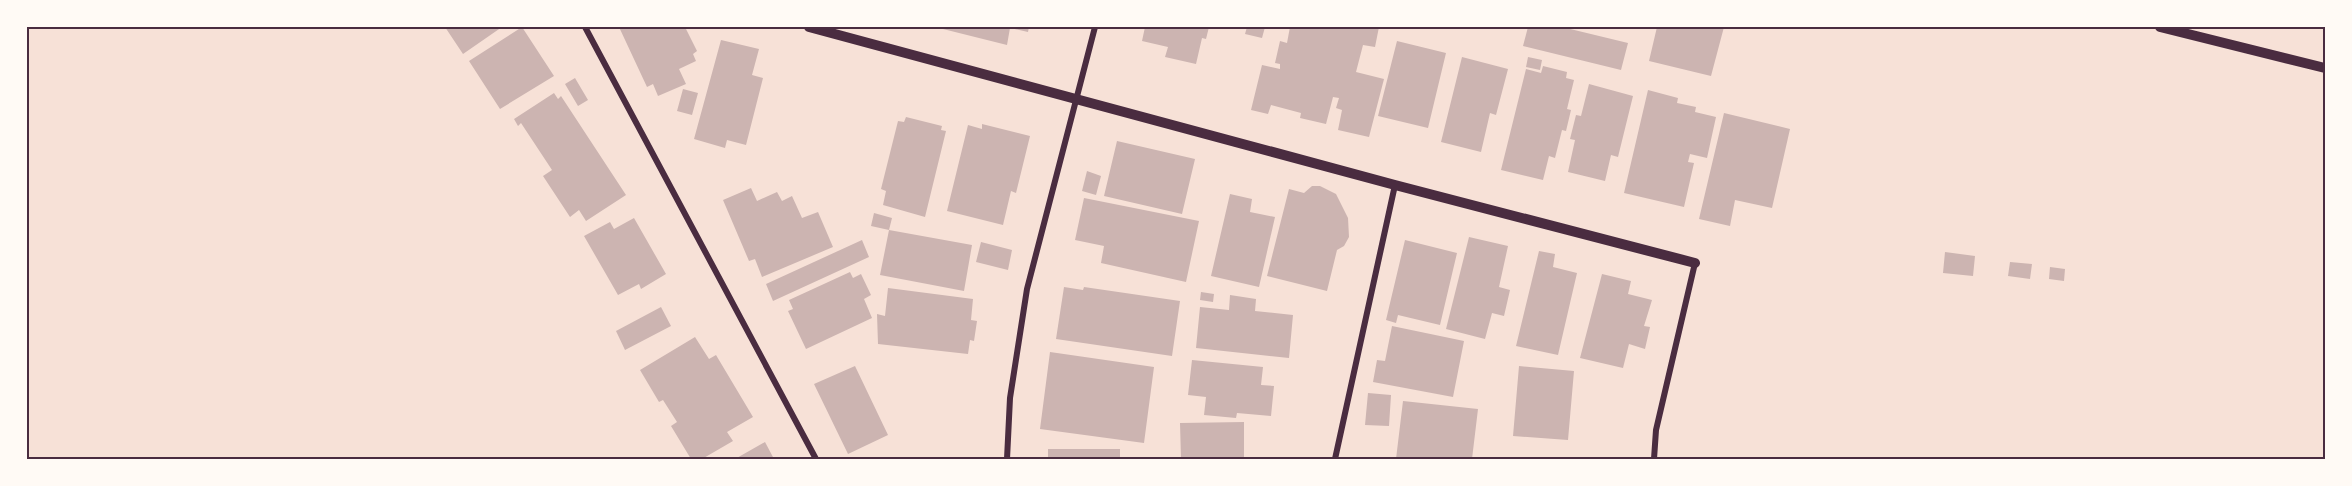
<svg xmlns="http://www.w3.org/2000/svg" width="2352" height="486" font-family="Arial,sans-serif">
<rect width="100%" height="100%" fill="#f7e1d7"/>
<!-- building -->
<path fill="#ccb4b1" d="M 445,27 L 502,27 L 463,54 Z
M 522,27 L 554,76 L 500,109 L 469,61 Z
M 619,27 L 660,27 L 661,29 L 685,27 L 697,51 L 693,54 L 696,61 L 679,69 L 686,84 L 658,96 L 653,84 L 647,87 Z
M 935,27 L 1029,27 L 1028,32 L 1010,28 L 1007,45 Z
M 1145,27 L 1209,27 L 1206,39 L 1202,38 L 1196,64 L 1165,57 L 1168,47 L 1142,41 Z
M 1247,27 L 1265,27 L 1262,38 L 1245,34 Z
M 1290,27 L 1379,27 L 1375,47 L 1363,45 L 1356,72 L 1384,79 L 1369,137 L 1338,130 L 1342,110 L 1336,108 L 1339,98 L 1333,97 L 1326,124 L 1300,118 L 1301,113 L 1271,105 L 1268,114 L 1251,110 L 1262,65 L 1280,69 L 1280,64 L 1275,63 L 1280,41 L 1287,43 Z
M 1528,27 L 1562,27 L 1628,43 L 1621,70 L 1523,46 Z
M 1657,27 L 1724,27 L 1711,76 L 1649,61 Z
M 721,40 L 759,49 L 752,75 L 763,78 L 746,145 L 727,140 L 725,148 L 694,139 Z
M 1397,41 L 1446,53 L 1428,128 L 1378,116 Z
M 1462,57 L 1508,69 L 1496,115 L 1490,113 L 1481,152 L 1441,142 Z
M 1528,57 L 1542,60 L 1540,70 L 1526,67 Z
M 1543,66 L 1567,72 L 1566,78 L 1574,80 L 1567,109 L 1571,110 L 1566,131 L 1562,130 L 1555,158 L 1549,156 L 1543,180 L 1501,170 L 1526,69 L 1541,73 Z
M 575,78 L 588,100 L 578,106 L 565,84 Z
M 1589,84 L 1633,96 L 1618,157 L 1611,155 L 1605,181 L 1568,172 L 1575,140 L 1570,139 L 1576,115 L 1581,116 Z
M 683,89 L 698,93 L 692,115 L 677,111 Z
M 1648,90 L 1678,98 L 1677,103 L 1696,107 L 1695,112 L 1716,117 L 1707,158 L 1690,154 L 1688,162 L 1694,163 L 1684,207 L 1624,193 Z
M 554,93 L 558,99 L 561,96 L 626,195 L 586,221 L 579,210 L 570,217 L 543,176 L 552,170 L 521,123 L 518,126 L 514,119 Z
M 1724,113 L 1790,129 L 1772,208 L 1735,200 L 1730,226 L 1699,219 Z
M 906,117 L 942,126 L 941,130 L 946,131 L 925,217 L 883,205 L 886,191 L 881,189 L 898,121 L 904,122 Z
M 982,124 L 1030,136 L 1016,193 L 1011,191 L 1003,225 L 947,211 L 968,125 L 982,129 Z
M 1117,141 L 1195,159 L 1182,214 L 1104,196 Z
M 1087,171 L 1101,176 L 1096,195 L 1082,191 Z
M 1312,186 L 1320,186 L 1336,194 L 1348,218 L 1349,237 L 1344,246 L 1337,250 L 1327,291 L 1267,276 L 1289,189 L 1304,193 Z
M 751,188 L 757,201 L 777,192 L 782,201 L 792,196 L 802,218 L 818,212 L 833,247 L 762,277 L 755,259 L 749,261 L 723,200 Z
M 1230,194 L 1252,199 L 1250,212 L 1275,217 L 1259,287 L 1211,276 Z
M 1084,198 L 1199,221 L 1186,282 L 1101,263 L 1104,246 L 1075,240 Z
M 874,213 L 892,218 L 889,230 L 871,226 Z
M 634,218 L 666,274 L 641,289 L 639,284 L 618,295 L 584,236 L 610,222 L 614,229 Z
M 889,230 L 972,245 L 964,291 L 880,275 Z
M 1469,237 L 1508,246 L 1499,287 L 1510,290 L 1504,316 L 1492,313 L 1485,339 L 1446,329 Z
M 862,240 L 869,257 L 773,301 L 766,284 Z
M 1405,240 L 1457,253 L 1440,325 L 1398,315 L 1396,323 L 1386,320 Z
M 981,242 L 1012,250 L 1008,270 L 976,262 Z
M 1539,251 L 1555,254 L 1553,267 L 1577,273 L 1558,355 L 1516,346 Z
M 1945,252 L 1975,256 L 1973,276 L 1943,273 Z
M 2010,262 L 2032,264 L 2030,279 L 2008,276 Z
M 2050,267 L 2065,269 L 2064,281 L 2049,279 Z
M 850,272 L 853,278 L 861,274 L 871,295 L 864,299 L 872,318 L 806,349 L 788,311 L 793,309 L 789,300 Z
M 1602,274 L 1631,281 L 1628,294 L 1652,300 L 1644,326 L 1650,327 L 1645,349 L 1629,344 L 1623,368 L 1580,358 Z
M 1064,287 L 1083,290 L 1084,287 L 1180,301 L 1172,356 L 1056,339 Z
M 888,288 L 973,299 L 971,320 L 977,321 L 974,341 L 970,340 L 968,354 L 878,344 L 877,314 L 885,316 Z
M 1201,292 L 1214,294 L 1213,302 L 1200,300 Z
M 1230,295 L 1256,299 L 1255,311 L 1293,315 L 1289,358 L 1196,348 L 1200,307 L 1229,310 Z
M 661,307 L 671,326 L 625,350 L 616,331 Z
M 1392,326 L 1464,341 L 1453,397 L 1373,382 L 1377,360 L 1385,361 Z
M 695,337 L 709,359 L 716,355 L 753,417 L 727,432 L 733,441 L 702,459 L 691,459 L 671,426 L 677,422 L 663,400 L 659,402 L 640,370 Z
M 1050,352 L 1154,367 L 1144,443 L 1040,429 Z
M 1192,360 L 1263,367 L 1261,385 L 1274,386 L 1271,416 L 1237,413 L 1236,418 L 1204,415 L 1206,397 L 1188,395 Z
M 855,366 L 888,435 L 848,454 L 814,384 Z
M 1519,366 L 1574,371 L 1568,440 L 1513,436 Z
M 1368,393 L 1391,395 L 1389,426 L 1365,425 Z
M 1403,401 L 1478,409 L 1472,459 L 1396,459 Z
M 1244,422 L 1244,459 L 1181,459 L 1180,423 Z
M 765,442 L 774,459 L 735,459 Z
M 1048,449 L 1120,449 L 1120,459 L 1048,459 Z"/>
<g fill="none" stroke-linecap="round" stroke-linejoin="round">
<!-- minor -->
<path stroke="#4a2c40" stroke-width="6" d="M 585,27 L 816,459
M 1007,459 L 1010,398 L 1027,289 L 1095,27
M 1335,459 L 1395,185
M 1654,459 L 1656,430 L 1695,263"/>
<!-- tertiary -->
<path stroke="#4a2c40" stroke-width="10" d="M 809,27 L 1395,185 L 1695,263
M 2160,27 L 2325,68"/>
</g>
<!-- border -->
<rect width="2352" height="486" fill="none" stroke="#fffaf5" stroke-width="57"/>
<rect x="28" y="28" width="2296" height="430" fill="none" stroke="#4a2c40" stroke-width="2"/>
</svg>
